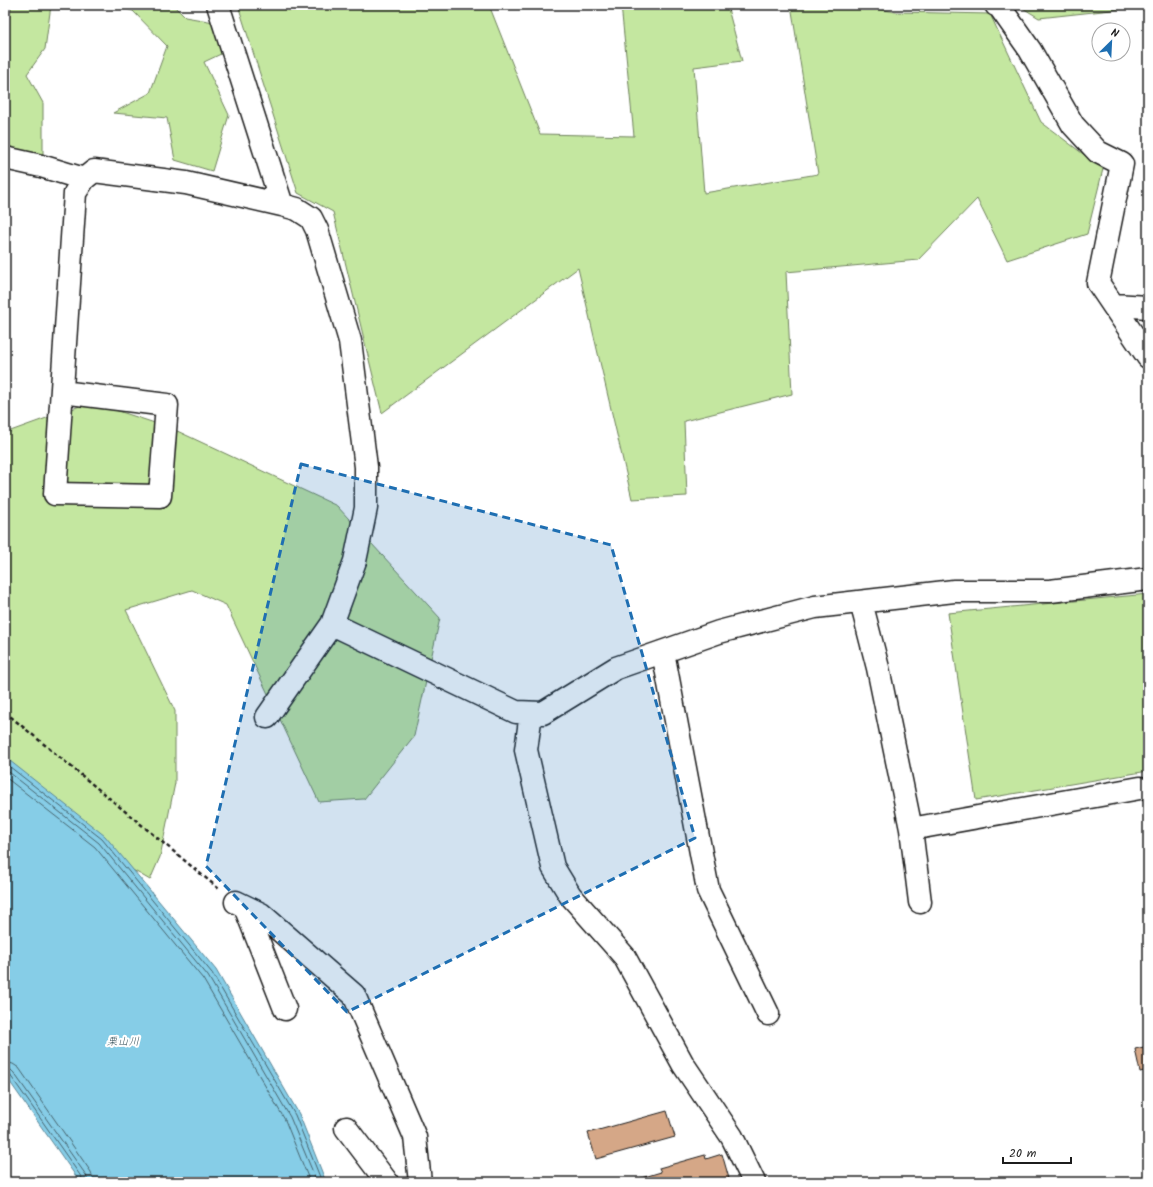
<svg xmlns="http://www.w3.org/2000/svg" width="1153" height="1187" font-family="Kalam,'Klee One',sans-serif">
<rect width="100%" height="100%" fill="#fff"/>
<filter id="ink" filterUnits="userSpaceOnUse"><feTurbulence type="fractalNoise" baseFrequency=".025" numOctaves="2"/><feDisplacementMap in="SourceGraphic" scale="8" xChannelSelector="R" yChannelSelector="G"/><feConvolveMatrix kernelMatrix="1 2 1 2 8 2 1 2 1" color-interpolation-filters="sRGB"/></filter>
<g filter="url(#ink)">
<!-- green -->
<path fill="#c4e7a0" stroke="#70825e" d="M 12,5 L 51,5 L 45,49 L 27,74 L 43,103 L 43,160 L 5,149 L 5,31 Z
M 112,5 L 173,5 L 185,17 L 214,22 L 223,53 L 204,62 L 229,115 L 212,171 L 175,160 L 167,118 L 113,113 L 150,93 L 167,46 L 133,11 Z
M 238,5 L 489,5 L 540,134 L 634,136 L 621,5 L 727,5 L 742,61 L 694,67 L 704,193 L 818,174 L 791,5 L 854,5 L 896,12 L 990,14 L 1041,122 L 1103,169 L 1087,234 L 1007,260 L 977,199 L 918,260 L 786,272 L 792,394 L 684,421 L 687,496 L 632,499 L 578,268 L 382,413 L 333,212 L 298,193 Z
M 1018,5 L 1148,5 L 1148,6 L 1039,18 Z
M 91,402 L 173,429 L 337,506 L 440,618 L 414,736 L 364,799 L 319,802 L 226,605 L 192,590 L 126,610 L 175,711 L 175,783 L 160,857 L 150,880 L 5,796 L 5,433 Z
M 1148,594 L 1148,771 L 976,800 L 948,613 Z"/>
<!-- water -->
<path fill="#86cde7" stroke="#5c8696" d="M 5,757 L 105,836 L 216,970 L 299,1114 L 326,1182 L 80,1182 L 5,1075 Z"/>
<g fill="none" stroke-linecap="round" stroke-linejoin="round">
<!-- shore -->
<path stroke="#46636d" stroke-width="1" d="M 5,763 L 102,839 L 212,973 L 295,1115 L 322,1182
M 5,769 L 99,843 L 208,976 L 290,1117 L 317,1182
M 5,777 L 95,847 L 203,979 L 285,1120 L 310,1182
M 5,1062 L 13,1064 L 19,1068 L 91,1172 L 94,1182
M 5,1068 L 10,1069 L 14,1073 L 86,1175 L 88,1182
M 5,1073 L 10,1075 L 82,1178 L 83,1182"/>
</g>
<!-- building -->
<path fill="#d5a787" stroke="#1c1c1c" d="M 1148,1046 L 1148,1070 L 1140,1072 L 1135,1049 Z
M 667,1111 L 675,1137 L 596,1159 L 588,1133 Z
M 722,1154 L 730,1182 L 642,1182 L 641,1178 L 661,1172 L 659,1168 L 705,1155 L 706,1159 Z"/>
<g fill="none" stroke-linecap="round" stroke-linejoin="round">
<!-- minor casing -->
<g stroke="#1c1c1c" stroke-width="25">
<path id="minor" d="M 218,5 L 282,205
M 996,5 L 999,6 L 1030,50 L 1073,125 L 1098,152 L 1122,164 L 1098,283 L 1148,357
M 5,158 L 41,166 L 84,179
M 1114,305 L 1148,307
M 62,392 L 167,405 L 160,496 L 55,494 L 75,193 L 84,179 L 94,171 L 186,183 L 282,205 L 297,209 L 311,218 L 317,230 L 350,341 L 366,467 L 366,508 L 355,561 L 332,624 L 516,712 L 543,713 L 616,668 L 719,632 L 815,607 L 954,591 L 1050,591 L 1148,579
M 861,602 L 878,668 L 911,829 L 920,902
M 663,652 L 708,890 L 768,1014
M 531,713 L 526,750 L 553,867 L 570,895 L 624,956 L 683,1064 L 732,1137 L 754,1182
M 267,717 L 332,624
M 911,829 L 1140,788
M 236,902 L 261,914 L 354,995 L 415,1137 L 420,1182
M 245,907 L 285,1009
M 346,1128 L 387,1182"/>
</g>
<!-- path -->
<path stroke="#1c1c1c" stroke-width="2.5" stroke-dasharray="4 3" stroke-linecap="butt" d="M 5,712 L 219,889"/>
<!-- minor -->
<use href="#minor" stroke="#fff" stroke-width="22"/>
</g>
</g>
<!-- marked area -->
<path fill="#1f6fb2" fill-opacity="0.2" stroke="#1f6fb2" stroke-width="3" stroke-dasharray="8 5" stroke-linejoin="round" d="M 301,464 L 611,545 L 695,838 L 347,1012 L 206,866 Z"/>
<g text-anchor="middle" stroke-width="4" stroke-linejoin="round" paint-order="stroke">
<!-- water labels -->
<g font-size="11" font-style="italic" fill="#415a63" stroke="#fff">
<text x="123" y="1045">栗山川</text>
</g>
</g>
<!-- margin -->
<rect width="1153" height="1187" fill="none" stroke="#fff" stroke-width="20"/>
<rect x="10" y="10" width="1133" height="1167" fill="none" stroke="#1c1c1c" stroke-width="1.5" filter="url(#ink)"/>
<!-- north arrow -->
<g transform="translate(1111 42) rotate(24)"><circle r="19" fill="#ffffff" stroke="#a4a4a4"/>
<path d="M0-3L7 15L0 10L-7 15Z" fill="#1f6fb2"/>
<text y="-6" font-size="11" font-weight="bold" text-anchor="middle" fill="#1c1c1c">N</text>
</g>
<!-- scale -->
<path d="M1003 1157v6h68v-6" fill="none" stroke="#1c1c1c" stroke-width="2"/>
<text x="1009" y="1157" font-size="12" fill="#1c1c1c" stroke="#ffffff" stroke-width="3" paint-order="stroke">20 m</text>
</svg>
